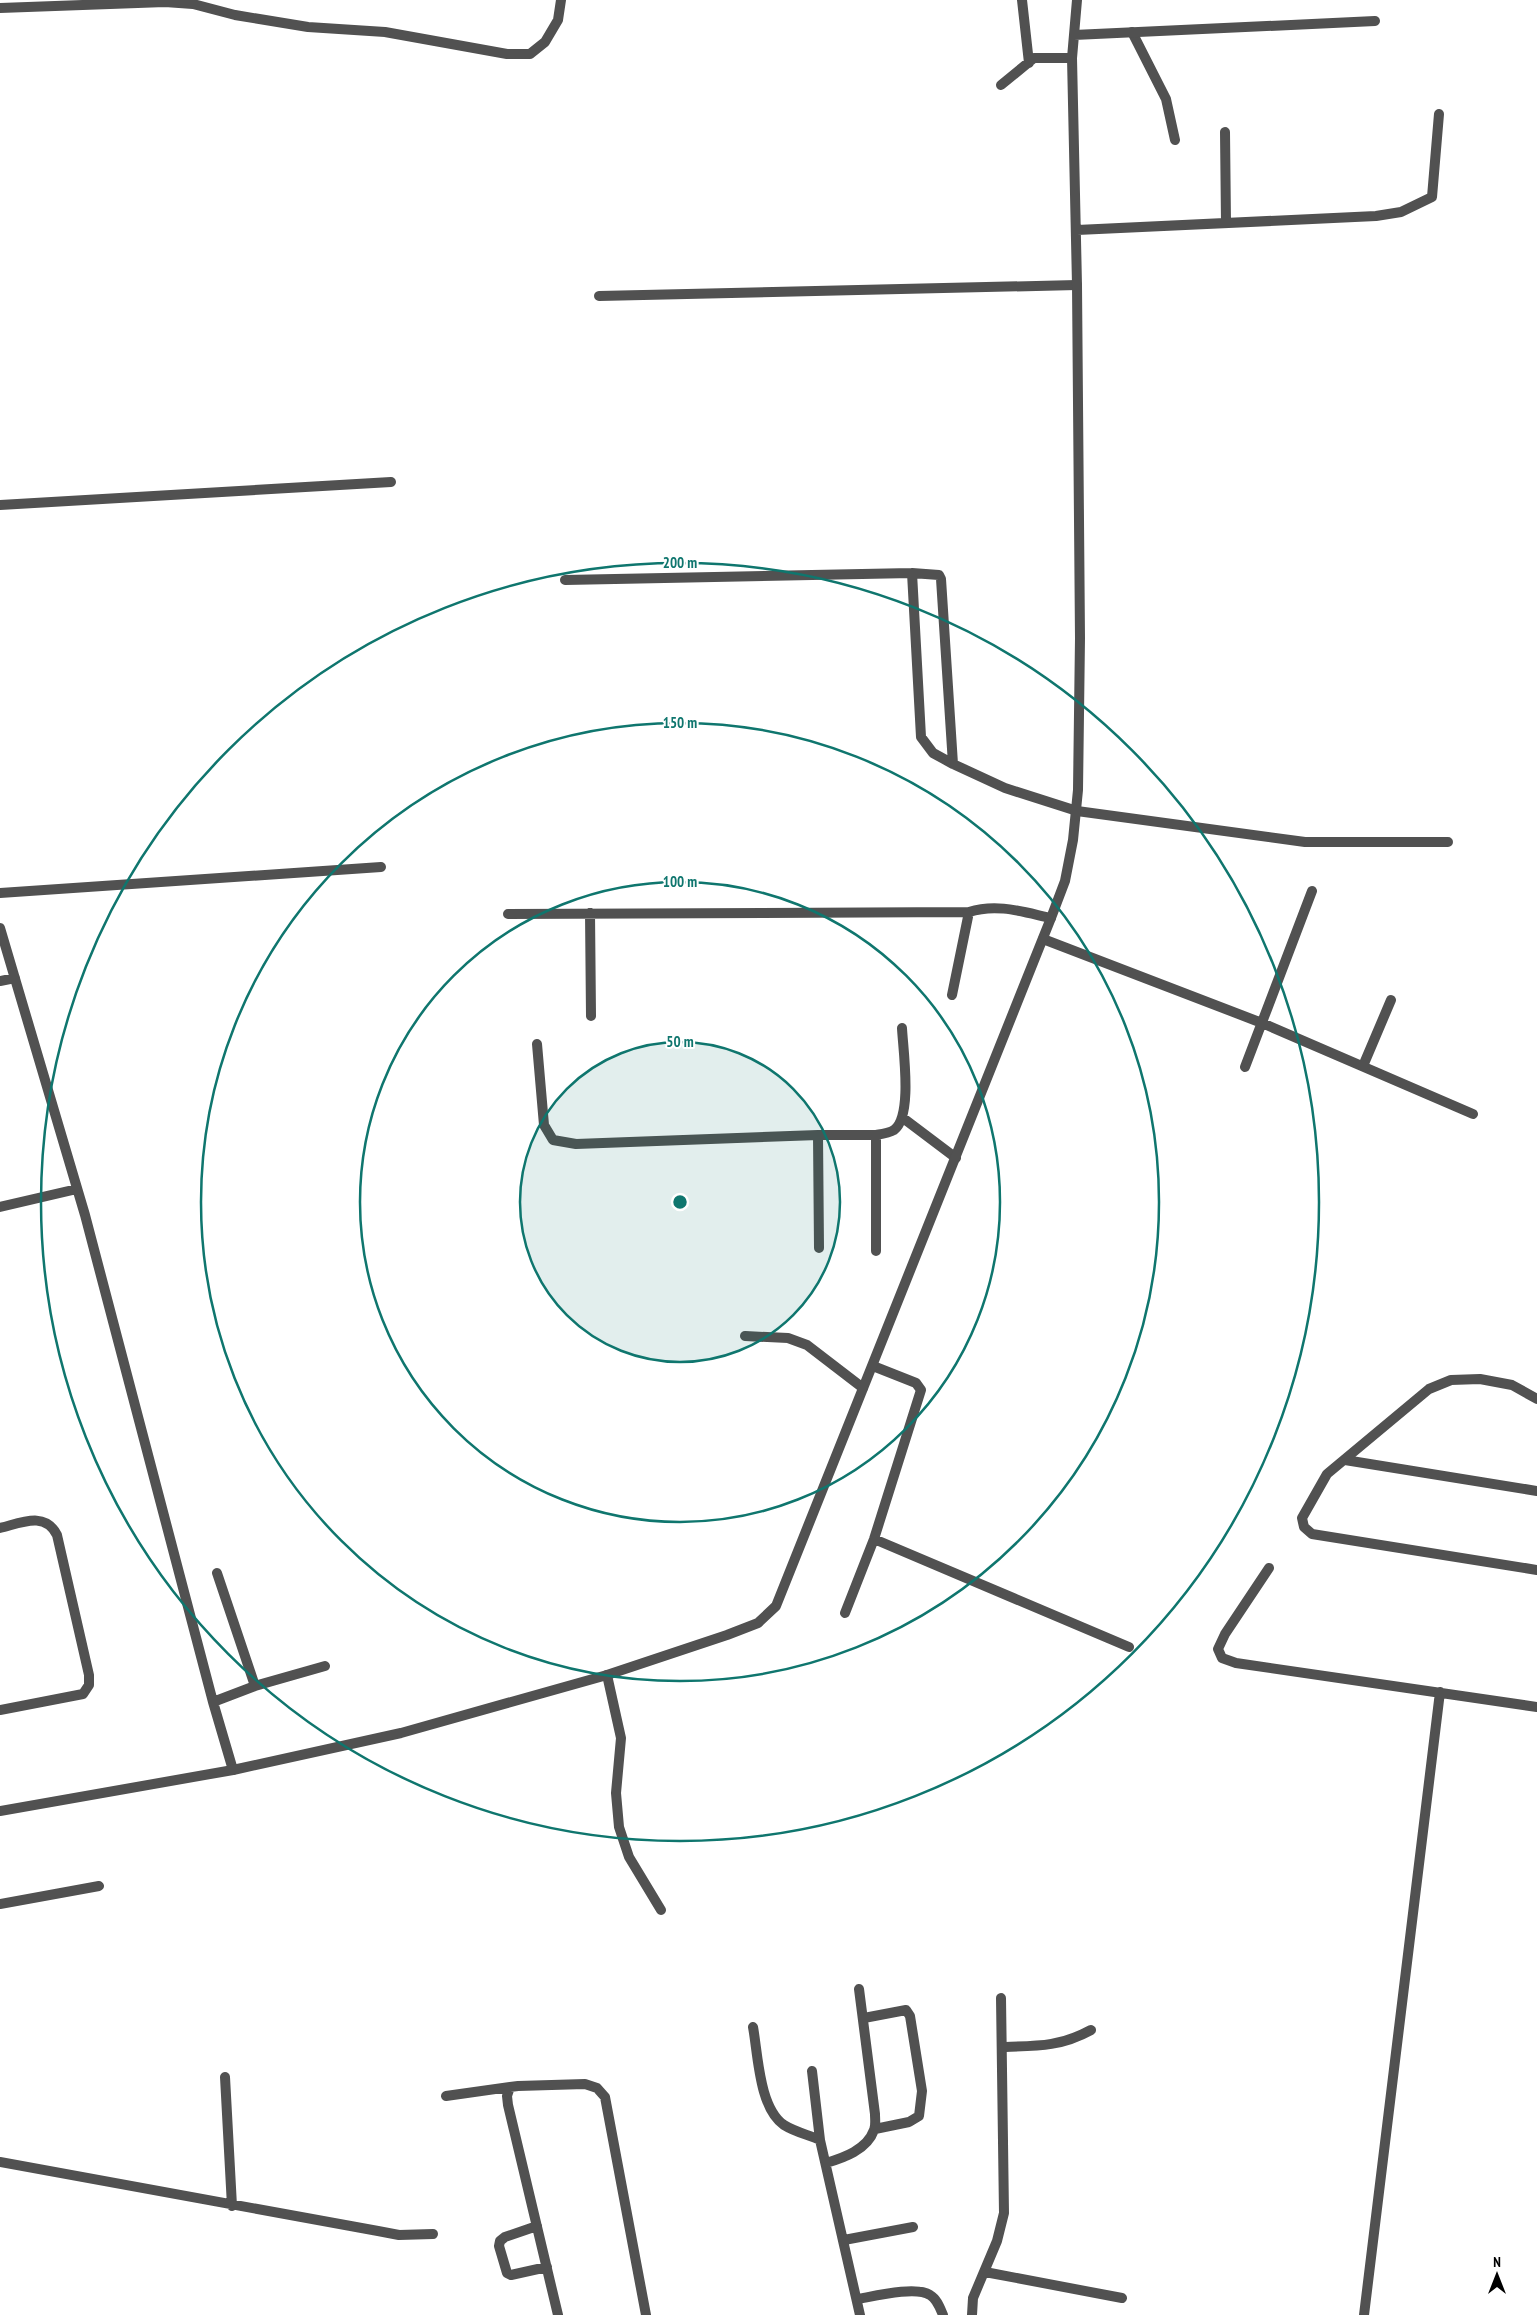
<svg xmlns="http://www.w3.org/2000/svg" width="1537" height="2315" font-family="'PT Sans Narrow',sans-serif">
<rect width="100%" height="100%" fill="#fff"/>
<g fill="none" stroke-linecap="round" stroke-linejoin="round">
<!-- service -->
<path stroke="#515151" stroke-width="10" d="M 1022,0 L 1029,63
M 0,8 L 165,2 L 193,4 L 235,15 L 308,27 L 385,32 L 507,54 L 530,54 L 545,42 L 558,20 L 561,0
M 1132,32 L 1166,99 L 1175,140
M 1001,85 L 1034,58 L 1072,58
M 599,296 L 1077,285
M 0,505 L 391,482
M 912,573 L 921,737 L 933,753 L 953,764 L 1005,788 L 1077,811 L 1305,842 L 1448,842
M 565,580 L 912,573 L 939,575 L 941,579 L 953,764
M 0,893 L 381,867
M 590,913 L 591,1016
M 508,914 L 969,912
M 0,928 L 85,1215 L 213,1702 L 233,1770
M 1043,939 L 1262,1023 L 1473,1114
M 0,981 L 15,978
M 952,995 L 969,912 C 997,903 1023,912 1051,918
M 537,1044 L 544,1125 L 553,1140 L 576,1144 L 818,1135 L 876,1135
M 1363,1066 L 1391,1000
M 1245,1067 L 1312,891
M 903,1118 L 956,1158
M 818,1135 L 819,1248
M 0,1207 L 77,1189
M 876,1251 L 876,1135 C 882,1134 889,1133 894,1130 C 913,1116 903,1050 902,1028
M 745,1336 L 788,1338 L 807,1345 L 863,1388
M 0,1528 C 21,1523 45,1511 57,1535 L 89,1675 L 89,1685 L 83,1694 L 0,1710
M 874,1539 L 1129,1647
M 217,1573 L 255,1686 L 325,1666
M 845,1613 L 874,1539 L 921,1390 L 916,1383 L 873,1366
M 607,1675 L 621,1738 L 616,1793 L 619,1827 L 629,1857 L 661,1910
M 213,1702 L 255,1686
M 0,1904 L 99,1886
M 864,2018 L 906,2010 L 910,2016 L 922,2091 L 919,2116 L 909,2122 L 875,2129
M 753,2027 C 758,2054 759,2108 784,2125 C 795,2132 809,2135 820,2140 L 860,2315
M 1002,2047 C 1036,2046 1060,2047 1091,2030
M 812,2071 L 820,2140
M 225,2077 L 232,2206
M 446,2096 L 510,2087
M 0,2162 L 378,2231 L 399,2235 L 433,2234
M 826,2163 C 843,2158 867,2150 874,2130 C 876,2126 875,2119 875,2114 L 859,1989
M 537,2226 L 505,2237 L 500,2241 L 499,2246 L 507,2273 L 511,2275 L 547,2267
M 844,2240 L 913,2227
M 985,2272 L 1122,2298
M 858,2299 C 875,2296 916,2286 930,2295 C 937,2299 940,2308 943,2315
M 558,2315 L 508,2105 L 507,2096 L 510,2087 L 518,2086 L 585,2084 L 597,2088 L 605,2097 L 646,2315
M 972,2315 L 973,2298 L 997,2241 L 1004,2213 L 1001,1998"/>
<!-- minor -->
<path stroke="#515151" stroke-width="10" d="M 1074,35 L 1375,21
M 1225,132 L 1226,223
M 1077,230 L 1376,216 L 1401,212 L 1432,197 L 1439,114
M 1537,1399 L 1512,1385 L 1480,1379 L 1451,1380 L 1429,1389 L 1327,1474 L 1302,1518 L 1304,1527 L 1312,1534 L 1537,1570
M 1345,1460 L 1537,1491
M 1269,1568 L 1225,1634 L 1218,1649 L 1222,1658 L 1236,1663 L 1537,1707
M 0,1811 L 233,1770 L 401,1733 L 607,1675 L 727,1635 L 758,1623 L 776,1606 L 1051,918 L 1065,881 L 1073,840 L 1078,790 L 1080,638 L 1077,285 L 1072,58 L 1077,0
M 1364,2315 L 1440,1692"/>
</g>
<!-- distance rings -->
<circle cx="680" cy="1202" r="160" fill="#0f766e" fill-opacity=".12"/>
<g fill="none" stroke="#0f766e" stroke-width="2.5">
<circle cx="680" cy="1202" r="160"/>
<circle cx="680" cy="1202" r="320"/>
<circle cx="680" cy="1202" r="479"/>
<circle cx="680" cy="1202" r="639"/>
</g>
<circle cx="680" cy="1202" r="8" fill="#0f766e" stroke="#fff" stroke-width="2.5"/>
<g font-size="15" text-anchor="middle" font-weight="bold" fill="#0f766e" stroke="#fff" stroke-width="4" stroke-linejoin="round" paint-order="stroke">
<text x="680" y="568">200 m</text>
<text x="680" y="728">150 m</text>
<text x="680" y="887">100 m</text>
<text x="680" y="1047">50 m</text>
</g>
<!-- north arrow -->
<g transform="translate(1497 2275)" stroke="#ffffff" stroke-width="4" paint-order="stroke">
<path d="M0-4L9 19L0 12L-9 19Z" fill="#000000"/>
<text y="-8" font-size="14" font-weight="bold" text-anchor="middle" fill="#000000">N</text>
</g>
</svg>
